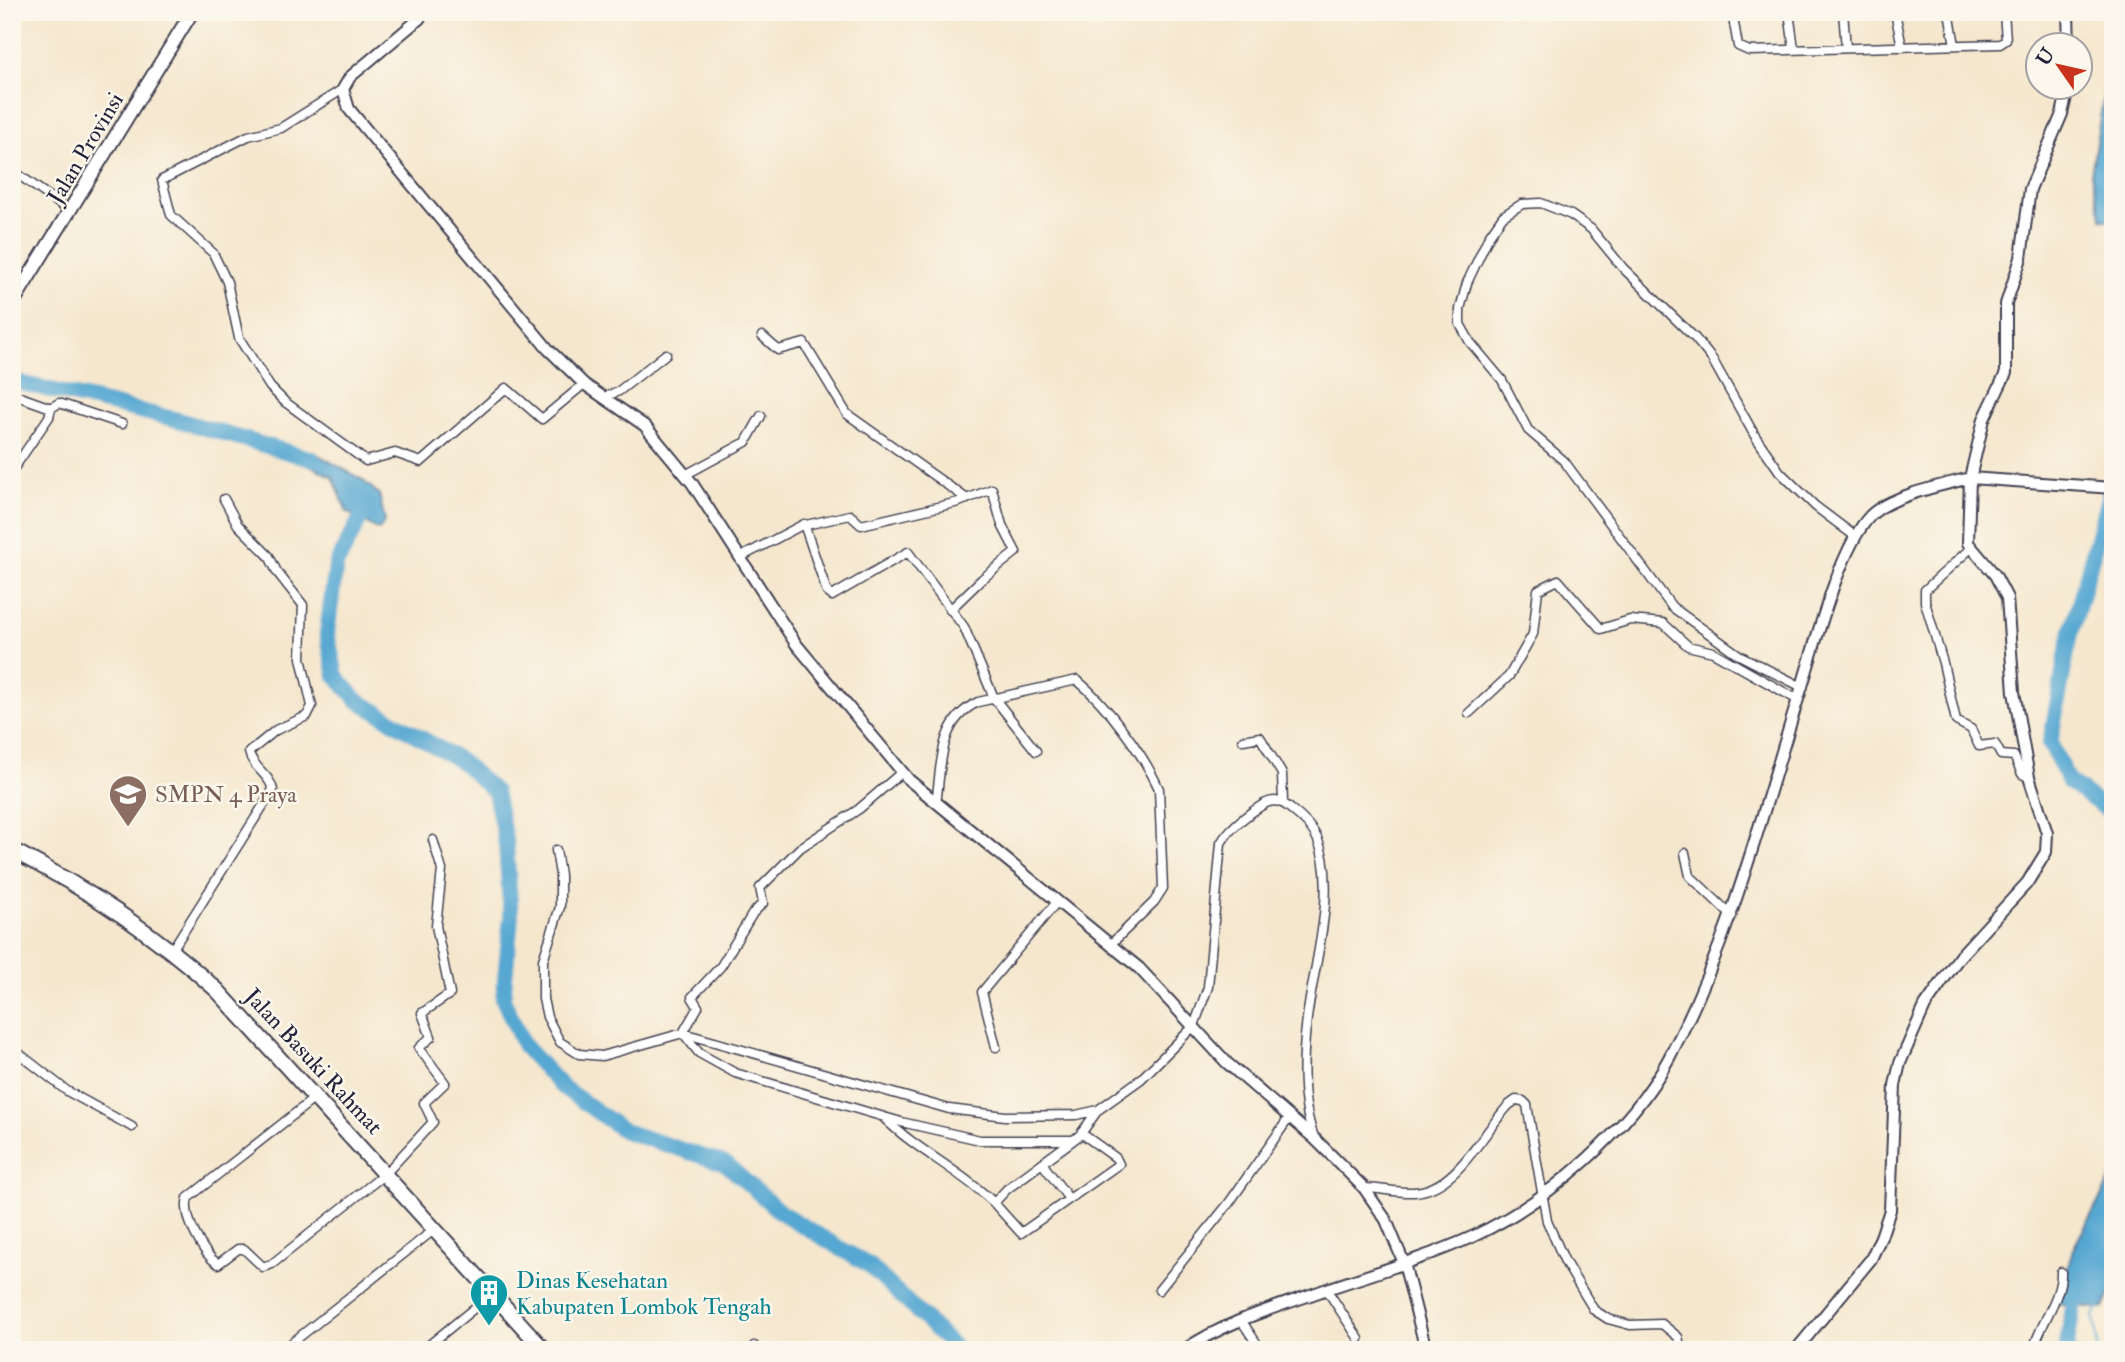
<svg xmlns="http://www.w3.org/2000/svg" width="2125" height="1362" font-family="'IM FELL Double Pica',serif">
<rect width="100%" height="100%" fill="#fbf7ec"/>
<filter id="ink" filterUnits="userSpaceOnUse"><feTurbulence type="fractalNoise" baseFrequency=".0143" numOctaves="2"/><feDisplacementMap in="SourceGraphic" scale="14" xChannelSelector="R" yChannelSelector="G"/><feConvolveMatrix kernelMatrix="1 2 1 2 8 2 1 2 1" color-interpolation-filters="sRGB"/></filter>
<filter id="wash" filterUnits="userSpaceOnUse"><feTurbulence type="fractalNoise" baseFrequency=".00686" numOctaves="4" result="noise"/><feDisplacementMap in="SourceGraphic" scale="28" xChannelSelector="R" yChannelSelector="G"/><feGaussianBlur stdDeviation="1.57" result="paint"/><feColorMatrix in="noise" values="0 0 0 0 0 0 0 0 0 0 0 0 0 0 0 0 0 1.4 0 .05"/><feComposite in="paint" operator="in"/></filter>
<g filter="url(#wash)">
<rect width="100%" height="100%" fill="#f5e7ce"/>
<!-- water -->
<path fill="#56a7d1" stroke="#3c6486" stroke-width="2" d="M 2113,74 L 2113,220 L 2102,219 L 2091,174 L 2107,76 Z
M 317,454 L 361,479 L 379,494 L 385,521 L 379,530 L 347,512 L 333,477 L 308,464 Z
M 2113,1175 L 2113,1288 L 2103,1309 L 2054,1303 L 2062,1289 L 2073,1249 Z"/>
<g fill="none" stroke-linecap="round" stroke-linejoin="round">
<!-- stream -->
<path stroke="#56a7d1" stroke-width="2.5" d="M 2098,1308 L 2094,1316 L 2098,1350"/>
<!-- river -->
<path stroke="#56a7d1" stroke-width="16" d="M 12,381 L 178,420 L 312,459
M 2113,480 L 2069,641 L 2050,743 L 2069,782 L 2113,814
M 360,519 L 336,565 L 327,633 L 336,676 L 357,700 L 462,762 L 495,792 L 506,844 L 511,917 L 503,999 L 524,1046 L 561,1086 L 624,1131 L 726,1164 L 780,1212 L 870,1266 L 957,1350
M 2066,1350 L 2077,1284"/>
</g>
</g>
<g filter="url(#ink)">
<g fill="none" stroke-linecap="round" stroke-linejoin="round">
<!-- minor casing -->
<g stroke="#424051" stroke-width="11">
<path id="minor" d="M 1732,12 L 1738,46 L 1749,51 L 2000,44 L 2006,40 L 2004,12
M 1789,12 L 1794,49
M 1843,12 L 1846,48
M 1895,12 L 1902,47
M 1949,12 L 1955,45
M 343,89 L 281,128 L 248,136 L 162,180 L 171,215 L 213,253 L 227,282 L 239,338 L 270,387 L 285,402 L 366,461 L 395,453 L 421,462 L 506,388 L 542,419 L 584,384
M 12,170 L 71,212
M 762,336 L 778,350 L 804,343 L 847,414 L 967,499
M 12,394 L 51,408
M 604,397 L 619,391 L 666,354
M 12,471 L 49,417 L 51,408 L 59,403 L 122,424
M 685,475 L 746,442 L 761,416
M 806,525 L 850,515 L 861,525 L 959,502 L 992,489 L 1002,525 L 1016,552 L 982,579 L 950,610
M 1971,548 L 1925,590 L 1925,602 L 1943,663 L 1956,721 L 1971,729 L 1979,746 L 1995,744 L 2001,755 L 2014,756 L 2022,774 L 2029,777
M 741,557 L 804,524 L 827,592 L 832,596 L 908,552 L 964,627 L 994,698 L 1036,751
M 1802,687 L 1739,655 L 1672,607 L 1564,461 L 1528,430 L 1502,380 L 1470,342 L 1460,324 L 1460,309 L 1467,283 L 1489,236 L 1503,216 L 1522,204 L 1541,203 L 1571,215 L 1591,229 L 1623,268 L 1695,338 L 1712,359 L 1755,436 L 1780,472 L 1815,506 L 1856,537
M 1469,713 L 1509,676 L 1533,634 L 1538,590 L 1558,580 L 1601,629 L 1630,620 L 1663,623 L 1688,646 L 1713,652 L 1798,700
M 1243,740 L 1260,737 L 1282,774 L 1283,803
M 902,772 L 859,809 L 800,848 L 760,888 L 763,903 L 753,913 L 721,966 L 692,997 L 698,1007 L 683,1033 L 699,1053 L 735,1073 L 901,1122 L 980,1140 L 1073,1140
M 936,803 C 942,764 938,721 978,702 L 1077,680 C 1107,705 1143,753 1159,789 L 1163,888 L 1154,902 L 1111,944
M 556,850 L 560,875 L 560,907 L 543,960 L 543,999 L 547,1017 L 560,1042 L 579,1054 L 602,1056 L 683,1033 L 949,1109 L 1005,1116 L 1076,1115 L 1098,1110 L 1141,1079 L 1194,1026 L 1208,987 L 1221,843 C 1230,827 1248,814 1264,804 C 1275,798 1283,802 1292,810 C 1301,817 1312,827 1317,838 C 1340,889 1311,972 1306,1027 C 1302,1063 1301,1103 1314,1137
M 1685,853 L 1690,876 L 1732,916
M 172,950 L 273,790 C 270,774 252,768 249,752 L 276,730 L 307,716 L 312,706 L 301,658 L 303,605 L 277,572 L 269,556 L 238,525 L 224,499
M 996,1047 L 982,992 L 1056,903
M 12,1048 L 67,1091 L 132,1127
M 316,1097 L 188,1198 C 182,1216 203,1254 218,1264 L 238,1249 L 244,1249 L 263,1267 L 272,1264 L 386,1173 L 433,1122 L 424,1103 L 445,1083 L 419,1048 L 431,1037 L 422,1013 L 450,994 L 436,926 L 442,870 L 433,840
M 883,1117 C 917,1151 960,1170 994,1203
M 1081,1133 L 1116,1158 L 1119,1164 L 1021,1233 L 994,1203 L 1007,1189 L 1080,1135 L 1098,1110
M 1042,1163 L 1069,1199
M 1364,1188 C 1380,1188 1397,1193 1414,1192 C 1457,1190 1482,1133 1509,1105 L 1516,1100 L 1523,1101 L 1527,1105 L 1547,1221 L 1565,1262 L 1594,1310 L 1608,1319 L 1630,1325 L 1662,1324 L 1678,1337 L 1681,1350
M 1159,1290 L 1229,1203 L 1289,1118
M 1327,1290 L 1359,1339
M 1241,1320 L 1261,1350
M 283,1350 L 436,1228
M 423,1350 L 494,1292
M 751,1350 L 754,1346
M 2033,1350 C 2040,1324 2062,1297 2061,1272"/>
</g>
<!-- tertiary casing -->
<g stroke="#424051" stroke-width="14">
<path id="tertiary" d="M 423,12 L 419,19 L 350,77 L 343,89 L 349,109 L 548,349 L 584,384 L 645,426 L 692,483 L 796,644 L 909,780 L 1139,968 L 1227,1063 L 1315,1139 L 1364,1188 L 1386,1220 L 1404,1263 L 1426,1350
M 2068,12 L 2069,46
M 1184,1350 C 1228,1320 1281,1306 1330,1288 C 1378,1272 1428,1257 1474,1236 C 1548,1201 1631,1130 1669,1058 C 1729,945 1760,821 1798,699 C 1813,653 1838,550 1870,516 C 1889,496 1943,485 1970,478 L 1984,419 L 2006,373 L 2006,304 L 2021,258 L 2030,189 L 2062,114 L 2068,88
M 1796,1350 L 1871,1259 L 1881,1237 L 1890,1210 L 1895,1085 L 1900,1063 L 1925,1006 L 1960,956 L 2027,883 L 2046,852 L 2047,833 L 2029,777 L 2014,692 L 2007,598 L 1995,575 L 1968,543 L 1970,478 L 2113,488"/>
</g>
<!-- secondary casing -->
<g stroke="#424051" stroke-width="16">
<path id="secondary" d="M 12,304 L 192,12"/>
</g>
<!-- primary casing -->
<g stroke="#424051" stroke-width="18">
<path id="primary" d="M 12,850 C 86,888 155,934 217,990 L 544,1350"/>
</g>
<!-- minor -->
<use href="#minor" stroke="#fff" stroke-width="8"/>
<!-- tertiary -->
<use href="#tertiary" stroke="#fff" stroke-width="10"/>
<!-- secondary -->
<use href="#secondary" stroke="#fff" stroke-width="12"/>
<!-- primary -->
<use href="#primary" stroke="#fff" stroke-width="14"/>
</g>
</g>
<!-- icons -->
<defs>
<g id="school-pin" transform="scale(2.0125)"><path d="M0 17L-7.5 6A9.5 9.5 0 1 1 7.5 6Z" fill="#8d6e63" stroke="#fbf7ec"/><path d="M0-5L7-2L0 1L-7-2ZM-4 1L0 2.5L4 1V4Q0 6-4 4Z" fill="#fff"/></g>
<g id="building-pin" transform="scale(2.0125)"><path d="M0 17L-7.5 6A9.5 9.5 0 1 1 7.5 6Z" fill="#0f9aa8" stroke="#fbf7ec"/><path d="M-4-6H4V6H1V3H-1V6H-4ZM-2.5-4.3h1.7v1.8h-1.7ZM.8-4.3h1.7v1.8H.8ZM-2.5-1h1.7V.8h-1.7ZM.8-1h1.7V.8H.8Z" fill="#fff"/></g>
</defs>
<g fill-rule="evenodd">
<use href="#school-pin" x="128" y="794"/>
<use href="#building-pin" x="489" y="1293"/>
</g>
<g text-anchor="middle" stroke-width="5" stroke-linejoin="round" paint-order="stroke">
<!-- street labels -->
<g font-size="23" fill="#22223b" stroke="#fbf7ec">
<text transform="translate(85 148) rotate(-59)" y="8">Jalan Provinsi</text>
<text transform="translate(314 1061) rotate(47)" y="8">Jalan Basuki Rahmat</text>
</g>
<!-- education labels -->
<g font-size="23" fill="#785e54" stroke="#fbf7ec" text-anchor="start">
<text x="155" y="802">SMPN 4 Praya</text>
</g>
<!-- culture labels -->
<g font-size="23" fill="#0d838f" stroke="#fbf7ec" text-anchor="start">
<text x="516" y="1288">Dinas Kesehatan<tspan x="516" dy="26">Kabupaten Lombok Tengah</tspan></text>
</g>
</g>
<!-- margin -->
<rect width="2125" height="1362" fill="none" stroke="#fbf7ec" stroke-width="42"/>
<!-- north arrow -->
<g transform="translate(2059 66) rotate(304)"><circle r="33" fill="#fbf7ec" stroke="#a4a2a5" stroke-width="2"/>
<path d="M0-5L12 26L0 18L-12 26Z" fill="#c8321e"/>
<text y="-10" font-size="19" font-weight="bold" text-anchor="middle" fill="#22223b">U</text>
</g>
</svg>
